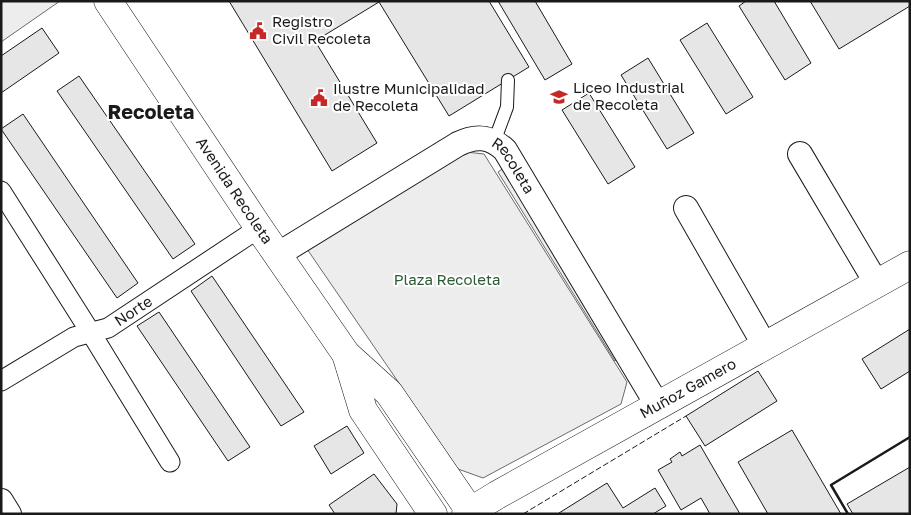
<svg xmlns="http://www.w3.org/2000/svg" width="911" height="515" font-family="'Golos Text',sans-serif">
<rect width="100%" height="100%" fill="#fff"/>
<!-- built -->
<path fill="#ededed" stroke="#6a6a6a" d="M 1,1 L 60,1 L 1,42 Z
M 466,152 L 484,154 L 627,382 L 621,404 L 483,478 L 458,469 L 307,249 Z
M 505,167 L 621,356 L 615,361 L 498,172 Z"/>
<!-- building -->
<path fill="#e6e6e6" stroke="#1a1a1a" d="M 229,1 L 489,1 L 529,67 L 449,116 L 379,2 L 315,41 L 377,143 L 332,171 Z
M 498,1 L 535,1 L 572,64 L 545,80 Z
M 746,1 L 774,1 L 811,63 L 785,80 L 739,6 Z
M 810,1 L 910,1 L 910,6 L 839,49 Z
M 707,23 L 753,97 L 726,114 L 680,40 Z
M 42,28 L 59,53 L 1,93 L 1,56 Z
M 648,58 L 694,133 L 667,149 L 621,75 Z
M 79,76 L 195,244 L 173,259 L 57,91 Z
M 589,93 L 635,167 L 608,184 L 562,110 Z
M 23,114 L 138,283 L 117,298 L 1,129 Z
M 212,276 L 304,412 L 281,426 L 191,291 Z
M 159,312 L 250,447 L 228,461 L 137,326 Z
M 910,329 L 910,371 L 881,389 L 862,359 Z
M 758,371 L 777,401 L 705,446 L 686,416 Z
M 347,426 L 364,453 L 331,474 L 314,446 Z
M 792,430 L 841,514 L 768,514 L 738,462 Z
M 700,445 L 740,514 L 710,514 L 701,498 L 681,510 L 658,470 L 672,462 L 670,459 L 680,452 L 682,456 Z
M 910,467 L 910,514 L 853,514 L 847,504 Z
M 374,474 L 397,504 L 396,514 L 335,514 L 329,505 Z
M 607,483 L 623,508 L 655,488 L 666,506 L 653,514 L 560,514 L 559,513 Z"/>
<g fill="none" stroke-linecap="round" stroke-linejoin="round">
<!-- service casing -->
<g stroke="#1a1a1a" stroke-width="14">
<path id="service" d="M 494,142 L 507,107 L 508,80"/>
</g>
<!-- pedestrian casing -->
<g stroke="#1a1a1a" stroke-width="21">
<g id="pedestrian">
<path d="M 1,191 L 91,333 L 170,462"/>
<path id="s1" d="M 1,381 L 74,337 L 108,328 L 259,228"/>
</g>
</g>
<!-- minor casing -->
<g stroke="#1a1a1a" stroke-width="26">
<g id="minor">
<path d="M 800,154 L 877,284"/>
<path d="M 686,208 L 765,346"/>
<path id="s2" d="M 277,255 L 458,144 C 476,135 490,136 505,150 L 658,406"/>
<path d="M 1,501 L 9,514"/>
</g>
</g>
<!-- tertiary casing -->
<g stroke="#1a1a1a" stroke-width="29">
<g id="tertiary">
<path id="s3" d="M 466,514 L 497,495 L 910,265"/>
</g>
</g>
<!-- primary casing -->
<g stroke="#1a1a1a" stroke-width="29">
<g id="primary">
<path id="s4" d="M 108,1 L 259,228 L 346,354 L 389,393 L 472,514"/>
<path d="M 346,354 L 363,410 L 433,514"/>
</g>
</g>
<!-- service -->
<use href="#service" stroke="#fff" stroke-width="12"/>
<!-- pedestrian -->
<use href="#pedestrian" stroke="#fff" stroke-width="19"/>
<!-- minor -->
<use href="#minor" stroke="#fff" stroke-width="24"/>
<!-- tertiary -->
<use href="#tertiary" stroke="#fff" stroke-width="28"/>
<!-- primary -->
<use href="#primary" stroke="#fff" stroke-width="28"/>
<!-- fence -->
<path stroke="#1a1a1a" stroke-width="1" stroke-dasharray="6 2.5" stroke-linecap="butt" d="M 523,514 L 686,416"/>
<!-- wall -->
<path stroke="#1a1a1a" stroke-width="2.5" d="M 848,514 L 831,485 L 910,437"/>
</g>
<!-- icons -->
<defs>
<g id="civic-bare" transform="scale(1.35)"><path d="M-.6-6.5H3V-4.5H.6V-3L4-1V1h2V6H-6V1h2V-1L-.6-3ZM-1.2 2.5V6h2.4V2.5Z" fill="#c62828" stroke="#fff" stroke-width="2.5" paint-order="stroke"/></g>
<g id="school-bare" transform="scale(1.35)"><path d="M0-5L7-2L0 1L-7-2ZM-4 1L0 2.5L4 1V4Q0 6-4 4Z" fill="#c62828" stroke="#fff" stroke-width="2.5" paint-order="stroke"/></g>
</defs>
<g fill-rule="evenodd">
<use href="#civic-bare" x="258" y="31"/>
<use href="#school-bare" x="559" y="97"/>
<use href="#civic-bare" x="319" y="98"/>
</g>
<g text-anchor="middle" stroke-width="4" stroke-linejoin="round" paint-order="stroke">
<!-- poi labels -->
<g font-size="15" fill="#1a1a1a" stroke="#fff" text-anchor="start">
<text x="272" y="27">Registro<tspan x="272" dy="17">Civil Recoleta</tspan></text>
<text x="573" y="93">Liceo Industrial<tspan x="573" dy="17">de Recoleta</tspan></text>
<text x="333" y="94">Ilustre Municipalidad<tspan x="333" dy="17">de Recoleta</tspan></text>
</g>
<!-- street labels -->
<g font-size="15" fill="#1a1a1a" stroke="#fff">
<text dy="5" stroke="none"><textPath href="#s2" startOffset="281">Recoleta</textPath></text>
<text dy="5" stroke="none"><textPath href="#s4" startOffset="228">Avenida Recoleta</textPath></text>
<text dy="5" stroke="none"><textPath href="#s1" startOffset="151">Norte</textPath></text>
<text dy="5" stroke="none"><textPath href="#s3" startOffset="255">Muñoz Gamero</textPath></text>
</g>
<!-- park labels -->
<g font-size="15" fill="#2b5a34" stroke="#fff">
<text x="447" y="285">Plaza Recoleta</text>
</g>
<!-- district labels -->
<g font-size="20" font-weight="bold" fill="#1a1a1a" stroke="#fff">
<text x="151" y="119">Recoleta</text>
</g>
</g>
<!-- border -->
<rect width="911" height="515" fill="none" stroke="#1a1a1a" stroke-width="5"/>
</svg>
